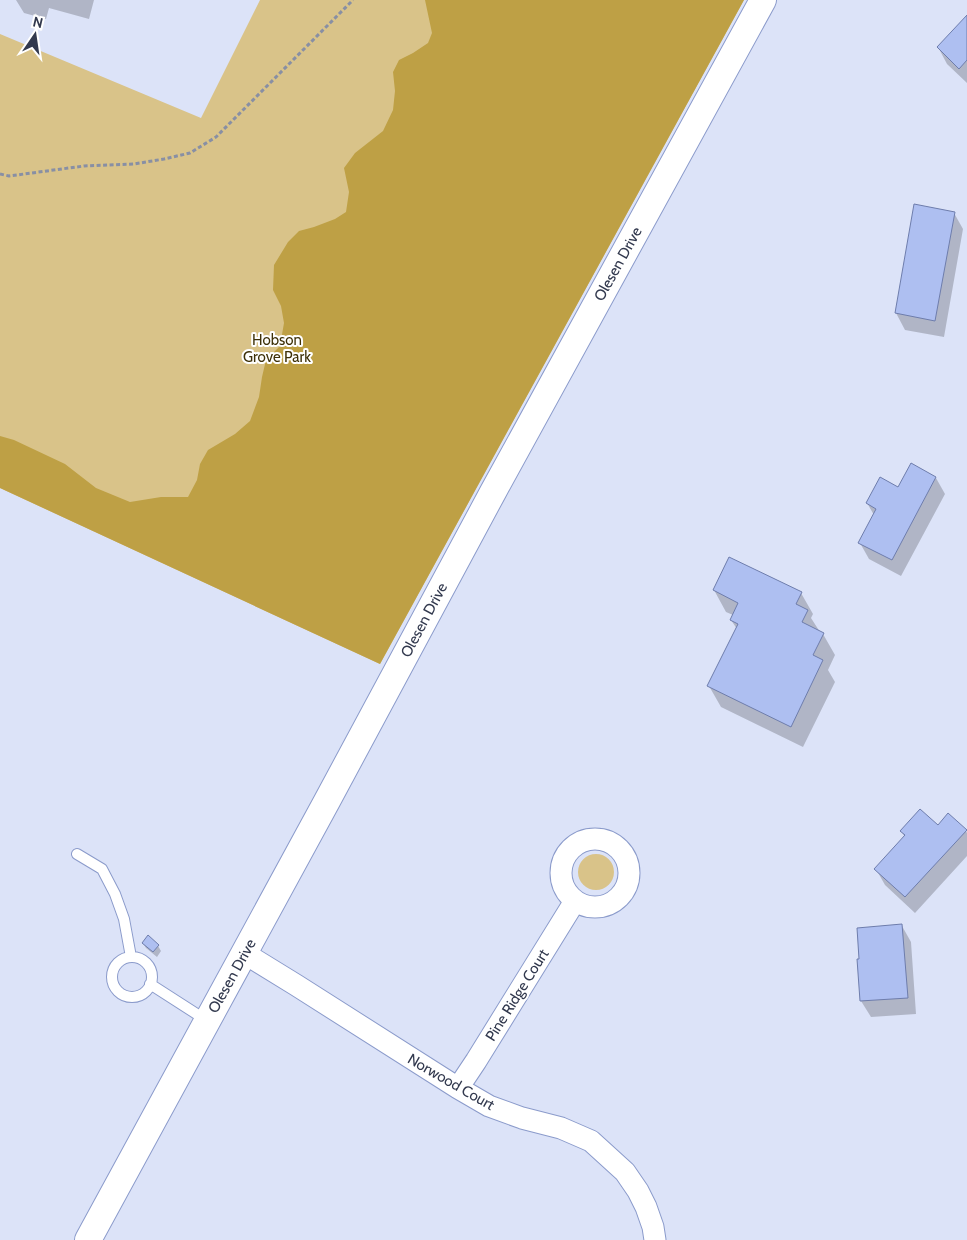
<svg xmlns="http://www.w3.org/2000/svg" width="967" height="1240" font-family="Cabin,sans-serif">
<rect width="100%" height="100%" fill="#dce3f8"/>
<!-- green -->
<path fill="#d9c389" d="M 260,0 L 744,0 L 380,664 L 0,488 L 0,34 L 201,118 Z
M578 872a18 18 0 1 1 36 0a18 18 0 1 1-36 0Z"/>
<!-- forest -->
<path fill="#bea045" d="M 425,0 L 744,0 L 380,664 L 0,488 L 0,436 L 14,440 L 65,464 L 96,488 L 130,502 L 161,497 L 188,497 L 197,480 L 200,464 L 208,450 L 235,434 L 250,421 L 259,397 L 262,377 L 266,360 L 280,346 L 284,323 L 281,306 L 273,290 L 274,265 L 288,242 L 299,231 L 314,227 L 335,219 L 346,212 L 349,192 L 344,168 L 355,153 L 383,131 L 393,110 L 395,91 L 393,72 L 399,60 L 413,53 L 428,43 L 432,33 Z"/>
<!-- shadow -->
<path fill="#0003" d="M 16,0 L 94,0 L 89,19 L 49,8 L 46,19 L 24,13 Z
M 967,17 L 967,83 L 947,64 L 938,47 Z
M 915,206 L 954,213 L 963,229 L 944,337 L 905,330 L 896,313 Z
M 936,478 L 945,494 L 901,576 L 869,559 L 860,543 L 874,515 L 867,503 L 899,489 Z
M 714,590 L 801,593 L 813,614 L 811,618 L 820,632 L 823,634 L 835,655 L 828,670 L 835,682 L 803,747 L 721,707 L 709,686 L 737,629 L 731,620 L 733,615 L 726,612 Z
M 938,827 L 966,831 L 967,833 L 967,856 L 915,913 L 885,885 L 876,869 L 905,837 L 901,831 Z
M 902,926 L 911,942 L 916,1014 L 871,1017 L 861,1001 L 858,960 Z
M 148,937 L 158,946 L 161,951 L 157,957 L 146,948 L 143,943 Z"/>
<!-- building -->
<path fill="#aebff1" stroke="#6e7dac" d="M 967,15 L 967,60 L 959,69 L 937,47 Z
M 914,204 L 955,212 L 935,321 L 895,313 Z
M 911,463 L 936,477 L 892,560 L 858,543 L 876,509 L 866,503 L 880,477 L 898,487 Z
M 729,557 L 802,592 L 796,604 L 808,610 L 802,622 L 824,633 L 813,655 L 823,660 L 791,727 L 707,686 L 738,624 L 730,620 L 738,603 L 713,590 Z
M 920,809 L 938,825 L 948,813 L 967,830 L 905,897 L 874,869 L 905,835 L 900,831 Z
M 902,924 L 908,998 L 860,1001 L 857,959 L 859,959 L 857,928 Z
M 148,935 L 159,945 L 153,952 L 142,943 Z"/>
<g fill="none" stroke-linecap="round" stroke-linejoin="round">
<!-- service casing -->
<g stroke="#8b9bcb" stroke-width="12">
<path id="service" d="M 77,854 L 102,869 L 115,894 L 124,919 L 131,957
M112 977a20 20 0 1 1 40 0a20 20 0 1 1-40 0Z
M 150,984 L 206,1020"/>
</g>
<!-- minor casing -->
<g stroke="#8b9bcb" stroke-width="23">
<path id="minor" d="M561 873a34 34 0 1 1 68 0a34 34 0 1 1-68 0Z
M 244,953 L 296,985 L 458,1088 L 489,1106 L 522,1118 L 561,1128 L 591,1141 L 625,1172 L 638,1191 L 646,1207 L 653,1227 L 655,1240
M 458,1088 L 476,1061 L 575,901"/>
</g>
<!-- tertiary casing -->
<g stroke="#8b9bcb" stroke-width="28">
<path id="tertiary" d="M 88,1240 L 327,801 L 493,492 L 763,0"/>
</g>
<!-- path -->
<path stroke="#888fa4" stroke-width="3" stroke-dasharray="4 2.5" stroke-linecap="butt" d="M 0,174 L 9,176 L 84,166 L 134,164 L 164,159 L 190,153 L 216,137 L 353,0"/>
<!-- service -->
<use href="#service" stroke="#fff" stroke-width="10"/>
<!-- minor -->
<use href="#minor" stroke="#fff" stroke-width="21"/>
<!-- tertiary -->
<use href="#tertiary" stroke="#fff" stroke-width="26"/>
</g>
<g text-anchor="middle" stroke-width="4" stroke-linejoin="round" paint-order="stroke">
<!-- street labels -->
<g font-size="15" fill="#32394e" stroke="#fff">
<text transform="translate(618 264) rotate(-61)" y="5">Olesen Drive</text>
<text transform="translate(424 620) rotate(-62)" y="5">Olesen Drive</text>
<text transform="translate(232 976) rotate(-61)" y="5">Olesen Drive</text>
<text transform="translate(517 995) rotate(-58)" y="5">Pine Ridge Court</text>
<text transform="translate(451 1082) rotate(30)" y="5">Norwood Court</text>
</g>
<!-- park labels -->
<g font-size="15" fill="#3e3109" stroke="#fff">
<text x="277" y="345">Hobson<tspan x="277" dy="17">Grove Park</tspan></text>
</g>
</g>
<!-- north arrow -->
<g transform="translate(35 35) rotate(13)" stroke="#ffffff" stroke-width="4" paint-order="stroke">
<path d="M0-4L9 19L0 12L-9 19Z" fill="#32394e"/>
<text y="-8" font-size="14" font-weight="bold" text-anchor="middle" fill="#32394e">N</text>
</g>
</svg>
